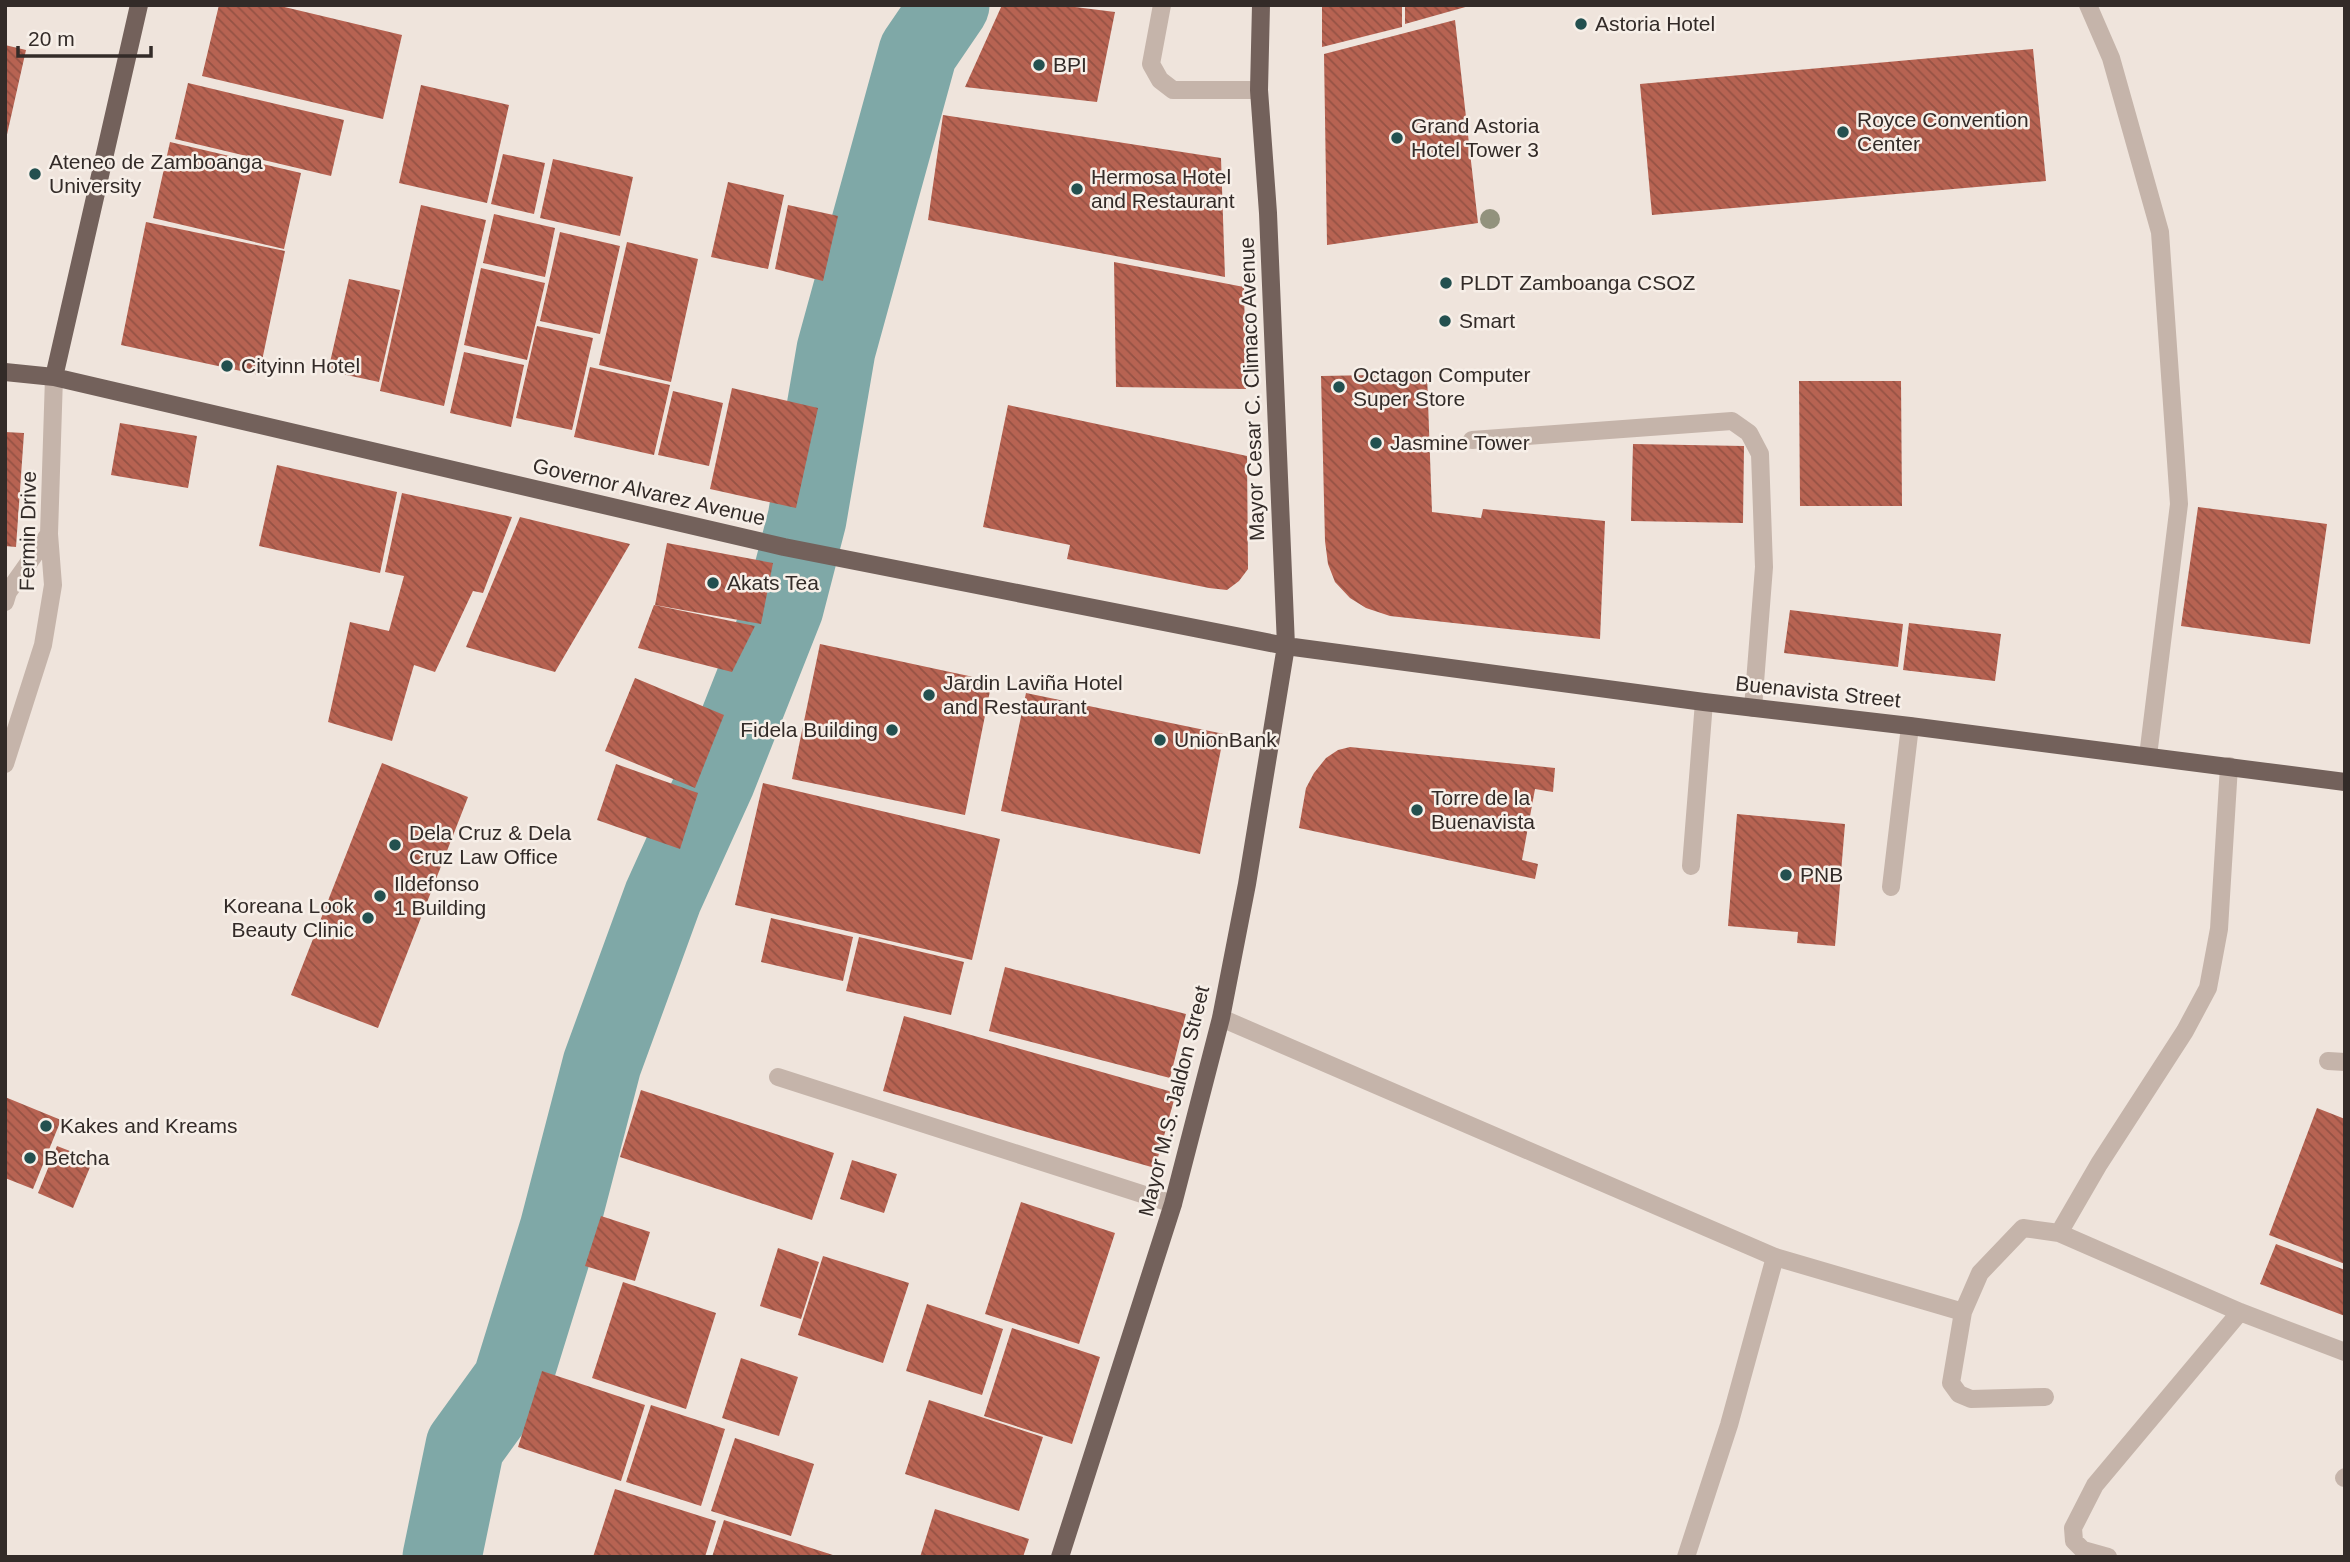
<svg xmlns="http://www.w3.org/2000/svg" width="2350" height="1562" font-family="Arial,sans-serif">
<defs>
<pattern id="building-back-hatch" width="6" height="6" patternUnits="userSpaceOnUse" patternTransform="scale(1.75)"><rect width="6" height="6" fill="#b76352"/><path d="M-1 5l2 2M0 0l6 6M5-1l2 2" fill="none" stroke="#955244"/></pattern>
</defs>
<rect width="100%" height="100%" fill="#efe4dc"/>
<g fill="none" stroke-linecap="round" stroke-linejoin="round">
<!-- river -->
<path stroke="#7fa8a7" stroke-width="79" d="M 442,1557 L 465,1446 L 512,1381 L 559,1229 L 602,1064 L 663,897 L 716,780 L 784,608 L 807,519 L 836,350 L 918,52 L 950,5"/>
</g>
<!-- building -->
<path fill="url(#building-back-hatch)" d="M 219,5 L 276,5 L 402,35 L 383,119 L 202,76 Z
M 1002,5 L 1059,5 L 1115,12 L 1097,102 L 965,87 Z
M 1322,5 L 1402,5 L 1402,27 L 1322,47 Z
M 1405,5 L 1469,5 L 1469,6 L 1405,24 Z
M 1455,20 L 1478,223 L 1327,245 L 1324,54 Z
M 5,45 L 26,50 L 6,139 L 5,139 Z
M 2033,49 L 2046,181 L 1652,215 L 1640,84 Z
M 188,83 L 344,120 L 331,176 L 175,139 Z
M 421,85 L 509,105 L 487,203 L 399,183 Z
M 943,115 L 1221,158 L 1225,277 L 928,220 Z
M 170,142 L 301,173 L 284,249 L 153,218 Z
M 503,154 L 545,163 L 534,214 L 491,204 Z
M 553,159 L 633,177 L 620,236 L 540,218 Z
M 728,182 L 784,195 L 768,269 L 711,257 Z
M 421,205 L 486,220 L 444,406 L 380,391 Z
M 788,205 L 838,216 L 823,281 L 775,269 Z
M 494,214 L 555,228 L 545,277 L 483,263 Z
M 146,222 L 285,251 L 259,375 L 121,345 Z
M 560,232 L 620,246 L 600,334 L 540,321 Z
M 627,242 L 698,259 L 671,382 L 599,365 Z
M 1114,262 L 1244,287 L 1246,389 L 1116,387 Z
M 481,268 L 545,283 L 527,360 L 464,345 Z
M 349,279 L 400,290 L 379,382 L 328,371 Z
M 537,326 L 593,338 L 572,430 L 516,418 Z
M 464,352 L 524,365 L 511,427 L 450,413 Z
M 590,367 L 670,385 L 654,455 L 574,437 Z
M 1427,374 L 1432,512 L 1481,518 L 1483,509 L 1605,521 L 1600,639 L 1390,616 L 1366,608 L 1350,598 L 1335,582 L 1328,564 L 1325,541 L 1321,376 Z
M 1799,381 L 1901,381 L 1902,506 L 1800,506 Z
M 732,388 L 818,408 L 796,508 L 710,489 Z
M 673,391 L 723,403 L 709,466 L 658,455 Z
M 1008,405 L 1247,456 L 1248,569 L 1239,581 L 1227,590 L 1209,588 L 1067,559 L 1070,545 L 983,527 Z
M 120,423 L 197,436 L 188,488 L 111,475 Z
M 5,432 L 24,433 L 16,547 L 5,546 Z
M 1633,444 L 1744,446 L 1743,523 L 1631,521 Z
M 277,465 L 397,492 L 380,573 L 259,546 Z
M 402,493 L 512,517 L 483,593 L 473,591 L 435,672 L 414,665 L 392,741 L 328,722 L 350,622 L 389,631 L 404,576 L 385,572 Z
M 2198,507 L 2327,524 L 2310,644 L 2181,626 Z
M 520,517 L 630,544 L 555,672 L 466,647 Z
M 667,543 L 773,563 L 761,624 L 655,605 Z
M 654,605 L 755,626 L 732,672 L 638,648 Z
M 1790,610 L 1903,624 L 1898,667 L 1784,653 Z
M 1909,623 L 2001,634 L 1995,681 L 1903,670 Z
M 820,644 L 992,681 L 965,815 L 792,779 Z
M 635,678 L 724,715 L 695,788 L 605,751 Z
M 1026,693 L 1224,734 L 1200,854 L 1001,811 Z
M 1350,747 L 1555,768 L 1553,792 L 1535,789 L 1522,860 L 1538,864 L 1535,879 L 1299,828 L 1306,788 L 1314,773 L 1326,758 L 1338,750 Z
M 382,763 L 468,797 L 378,1028 L 291,995 Z
M 616,764 L 698,793 L 680,849 L 597,820 Z
M 763,783 L 1000,839 L 972,960 L 735,905 Z
M 1737,814 L 1845,824 L 1835,946 L 1797,943 L 1798,932 L 1728,926 Z
M 771,918 L 853,937 L 843,981 L 761,962 Z
M 859,937 L 964,962 L 951,1015 L 846,991 Z
M 1005,967 L 1186,1014 L 1170,1078 L 989,1031 Z
M 904,1016 L 1176,1093 L 1155,1168 L 883,1091 Z
M 641,1090 L 834,1153 L 812,1220 L 620,1157 Z
M 5,1097 L 61,1120 L 33,1189 L 5,1178 Z
M 2317,1108 L 2345,1119 L 2345,1264 L 2269,1235 Z
M 57,1146 L 93,1160 L 73,1208 L 38,1193 Z
M 852,1160 L 897,1174 L 884,1213 L 840,1199 Z
M 1021,1202 L 1115,1233 L 1079,1344 L 985,1314 Z
M 601,1216 L 650,1232 L 635,1281 L 585,1266 Z
M 2276,1244 L 2345,1270 L 2345,1316 L 2260,1284 Z
M 778,1248 L 819,1262 L 801,1319 L 760,1306 Z
M 823,1256 L 909,1283 L 883,1363 L 798,1335 Z
M 623,1282 L 716,1313 L 686,1409 L 592,1378 Z
M 927,1304 L 1003,1329 L 982,1395 L 906,1371 Z
M 1012,1328 L 1100,1357 L 1072,1444 L 984,1416 Z
M 741,1358 L 798,1377 L 779,1436 L 722,1418 Z
M 542,1371 L 645,1405 L 621,1481 L 518,1447 Z
M 929,1400 L 1043,1437 L 1019,1511 L 905,1474 Z
M 651,1405 L 725,1429 L 701,1506 L 626,1482 Z
M 735,1438 L 814,1464 L 791,1536 L 711,1511 Z
M 615,1489 L 716,1521 L 705,1557 L 593,1557 Z
M 935,1509 L 1029,1539 L 1023,1557 L 920,1557 Z
M 724,1520 L 836,1556 L 836,1557 L 712,1557 Z"/>
<g fill="none" stroke-linecap="round" stroke-linejoin="round">
<!-- minor -->
<path stroke="#c5b4aa" stroke-width="18" d="M 1162,5 L 1151,64 L 1160,80 L 1173,90 L 1259,90
M 2088,5 L 2111,58 L 2160,232 L 2179,504 L 2148,756
M 1472,440 L 1732,421 L 1749,433 L 1760,454 L 1764,567 L 1753,708
M 5,602 L 8,592 L 49,534
M 5,764 L 43,645 L 53,585 L 49,534 L 54,377
M 1691,866 L 1704,702
M 1891,887 L 1910,726
M 1221,1018 L 1775,1257 L 1963,1312
M 2328,1061 L 2345,1062
M 778,1077 L 1173,1204
M 2059,1233 L 2240,1312 L 2345,1352
M 2045,1397 L 1971,1399 L 1959,1394 L 1951,1383 L 1963,1312 L 1980,1273 L 2023,1228 L 2059,1233 L 2099,1164 L 2185,1031 L 2208,988 L 2219,929 L 2229,766
M 2344,1478 L 2345,1477
M 1686,1557 L 1729,1425 L 1775,1257
M 2108,1557 L 2083,1550 L 2074,1541 L 2073,1528 L 2095,1485 L 2240,1312"/>
<!-- major -->
<path stroke="#73615b" stroke-width="18" d="M 5,372 L 54,377 L 784,547 L 1286,646 L 1704,702 L 1910,726 L 2345,782
M 54,377 L 139,5
M 1060,1557 L 1173,1204 L 1221,1018 L 1247,884 L 1286,646 L 1268,213 L 1259,90 L 1261,5"/>
</g>
<!-- trees -->
<circle fill="#92927d" cx="1490" cy="219" r="10"/>
<!-- markers -->
<g fill="#23504f" stroke="#f7efe8" stroke-width="2.5">
<circle cx="1581" cy="24" r="7"/>
<circle cx="1039" cy="65" r="7"/>
<circle cx="1843" cy="132" r="7"/>
<circle cx="1397" cy="138" r="7"/>
<circle cx="35" cy="174" r="7"/>
<circle cx="1077" cy="189" r="7"/>
<circle cx="1446" cy="283" r="7"/>
<circle cx="1445" cy="321" r="7"/>
<circle cx="227" cy="366" r="7"/>
<circle cx="1339" cy="387" r="7"/>
<circle cx="1376" cy="443" r="7"/>
<circle cx="713" cy="583" r="7"/>
<circle cx="929" cy="695" r="7"/>
<circle cx="892" cy="730" r="7"/>
<circle cx="1160" cy="740" r="7"/>
<circle cx="1417" cy="810" r="7"/>
<circle cx="395" cy="845" r="7"/>
<circle cx="1786" cy="875" r="7"/>
<circle cx="380" cy="896" r="7"/>
<circle cx="368" cy="918" r="7"/>
<circle cx="46" cy="1126" r="7"/>
<circle cx="30" cy="1158" r="7"/>
</g>
<g text-anchor="middle" stroke-width="5" stroke-linejoin="round" paint-order="stroke">
<!-- poi labels -->
<g font-size="21" fill="#332b28" stroke="#f7efe8" text-anchor="start">
<text x="1595" y="31">Astoria Hotel</text>
<text x="1053" y="72">BPI</text>
<text x="1857" y="127">Royce Convention<tspan x="1857" dy="24">Center</tspan></text>
<text x="1411" y="133">Grand Astoria<tspan x="1411" dy="24">Hotel Tower 3</tspan></text>
<text x="49" y="169">Ateneo de Zamboanga<tspan x="49" dy="24">University</tspan></text>
<text x="1091" y="184">Hermosa Hotel<tspan x="1091" dy="24">and Restaurant</tspan></text>
<text x="1460" y="290">PLDT Zamboanga CSOZ</text>
<text x="1459" y="328">Smart</text>
<text x="241" y="373">Cityinn Hotel</text>
<text x="1353" y="382">Octagon Computer<tspan x="1353" dy="24">Super Store</tspan></text>
<text x="1390" y="450">Jasmine Tower</text>
<text x="727" y="590">Akats Tea</text>
<text x="943" y="690">Jardin Laviña Hotel<tspan x="943" dy="24">and Restaurant</tspan></text>
<text x="878" y="737" text-anchor="end">Fidela Building</text>
<text x="1174" y="747">UnionBank</text>
<text x="1431" y="805">Torre de la<tspan x="1431" dy="24">Buenavista</tspan></text>
<text x="409" y="840">Dela Cruz &amp; Dela<tspan x="409" dy="24">Cruz Law Office</tspan></text>
<text x="1800" y="882">PNB</text>
<text x="394" y="891">Ildefonso<tspan x="394" dy="24">1 Building</tspan></text>
<text x="354" y="913" text-anchor="end">Koreana Look<tspan x="354" dy="24">Beauty Clinic</tspan></text>
<text x="60" y="1133">Kakes and Kreams</text>
<text x="44" y="1165">Betcha</text>
</g>
<!-- street labels -->
<g font-size="21" fill="#332b28" stroke="#f7efe8">
<text transform="translate(1252 389) rotate(-92)" y="7">Mayor Cesar C. Climaco Avenue</text>
<text transform="translate(649 492) rotate(13)" y="7">Governor Alvarez Avenue</text>
<text transform="translate(28 531) rotate(-89)" y="7">Fermin Drive</text>
<text transform="translate(1818 692) rotate(6)" y="7">Buenavista Street</text>
<text transform="translate(1174 1101) rotate(-76)" y="7">Mayor M.S. Jaldon Street</text>
</g>
</g>
<!-- border -->
<rect width="2350" height="1562" fill="none" stroke="#332b28" stroke-width="14"/>
<!-- scale -->
<path d="M18 46v10h133v-10" fill="none" stroke="#332b28" stroke-width="3.5"/>
<text x="28" y="46" font-size="21" fill="#332b28" stroke="#f7efe8" stroke-width="5" paint-order="stroke">20 m</text>
</svg>
